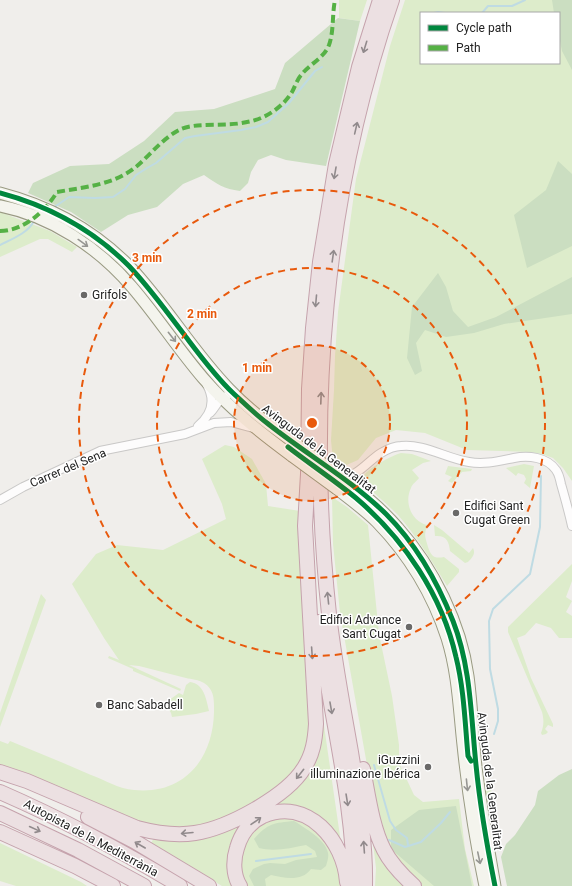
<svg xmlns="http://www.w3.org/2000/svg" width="572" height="886" font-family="Roboto,sans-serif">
<rect width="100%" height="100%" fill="#f0eeeb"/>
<!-- grass -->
<path fill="#ddeccb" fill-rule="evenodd" d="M 339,0 L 367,0 L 360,21 L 339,18 Z
M 405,0 L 572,0 L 572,481 L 563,468 L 553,458 L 542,454 L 530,452 L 467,450 L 425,433 L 396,430 L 376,438 L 358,460 L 344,466 L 333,461 L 331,440 L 334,390 L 335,356 L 338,312 L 356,179 L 390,46 ZM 421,13 L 559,13 L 559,63 L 421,63 Z
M 0,197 L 32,206 L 80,230 L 128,270 L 204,366 L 200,369 L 116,265 L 0,202 Z
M 0,212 L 50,231 L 77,247 L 72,252 L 48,239 L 40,239 L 0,257 Z
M 225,445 L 234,447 L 252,459 L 266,484 L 268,506 L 300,511 L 310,728 L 307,751 L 298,768 L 282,783 L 256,801 L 221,820 L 186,829 L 149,826 L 0,765 L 0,741 L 8,744 L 10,741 C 37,752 64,763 91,775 C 105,780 119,789 134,790 C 184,795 213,759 214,712 C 214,701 215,690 204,683 C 199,680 191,679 186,678 C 170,674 155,670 139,666 L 129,665 L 181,689 L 180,691 L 133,671 L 133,669 L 108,658 L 109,656 L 119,660 L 104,638 L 72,584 L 96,554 L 117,545 L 163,550 L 226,519 L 222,504 L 202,459 Z
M 401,453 L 412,454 L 431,461 L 423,463 L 412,470 L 419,478 C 417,481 412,484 411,488 C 404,502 411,521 427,525 C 424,537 425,536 428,547 C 431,556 434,559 444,557 L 459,569 L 459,572 L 447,586 C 432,561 417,537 398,515 C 387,504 375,494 364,484 C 363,481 363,480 363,477 C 366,469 393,455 401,453 Z
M 524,464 L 534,466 L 530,488 L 524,483 L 526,479 L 524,475 L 518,473 L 516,476 L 506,468 Z
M 448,466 L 472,469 L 471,471 L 462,472 L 452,483 L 448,481 L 452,477 L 445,474 Z
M 332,497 L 347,507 L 368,525 L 379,634 L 392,696 L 399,745 L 399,763 L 414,795 L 423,802 L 459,799 L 465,849 L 474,886 L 419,886 L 392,855 L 375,810 L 340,613 L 333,544 Z
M 434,525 L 442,530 L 469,553 L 473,548 C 476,554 472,558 468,562 L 465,563 L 450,551 C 449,541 446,535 435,536 Z
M 572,564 L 572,581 L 566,597 L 572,601 L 566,612 L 572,616 L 572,638 L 559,638 L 551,628 L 536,623 L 525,635 L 517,638 L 531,678 L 553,724 L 553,727 L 548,725 L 545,729 L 548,732 L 546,734 L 542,735 L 541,733 C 544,726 544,720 542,712 L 508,632 L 508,627 Z
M 41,594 L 46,600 L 0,727 L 0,713 Z
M 190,682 C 204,684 206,698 209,711 L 196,714 L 172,717 L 171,713 L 165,703 L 179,693 L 183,695 L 186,685 Z
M 321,705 L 341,843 L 306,811 L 244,824 L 235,886 L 222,886 L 151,843 L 154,838 L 186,839 L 301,780 Z
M 483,782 L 485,782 C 492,791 498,799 493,811 L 487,814 Z
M 288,818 C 295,819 303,820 309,824 C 331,838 338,862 340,886 L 248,886 C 234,864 242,833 266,822 C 273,818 280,818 288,818 Z
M 372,835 L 409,886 L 375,886 L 376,868 Z
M 0,843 L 81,882 L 87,886 L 16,886 L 0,881 Z"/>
<!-- forest -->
<path fill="#cbdec1" d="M 552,0 L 572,0 L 572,70 L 562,51 L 559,36 L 559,13 L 554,13 Z
M 338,18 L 360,21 L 326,166 L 286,160 L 271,155 L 258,160 L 251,172 L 248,183 L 240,191 C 224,189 217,184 204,175 L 183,184 L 157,207 L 128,215 L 101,232 L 71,212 L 28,193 L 33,183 L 70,166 L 109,164 L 144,141 L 175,112 L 214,109 L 275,89 L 285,63 Z
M 558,161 L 572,174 L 572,246 L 527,268 L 514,215 L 546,190 Z
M 438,273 L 446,287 L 453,311 L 468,327 L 496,317 L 572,277 L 572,314 L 504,324 L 474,333 L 446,337 L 425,330 L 416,343 L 422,371 L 415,375 L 407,358 L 412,307 Z
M 572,769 L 572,886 L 507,886 L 501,857 L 506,844 L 515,835 L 535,805 L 538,791 L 559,775 Z
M 456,806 L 472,886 L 434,886 L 391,849 L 391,830 L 419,810 Z
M 294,821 C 305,828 326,840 328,853 C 329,857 327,862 326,866 L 321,870 L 311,869 C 302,882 284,878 271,875 L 265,879 L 266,886 L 254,886 L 249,876 L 253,869 L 264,864 L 270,863 L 285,864 L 296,860 L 317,857 L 315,851 L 306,845 C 291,848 274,852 259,848 L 254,839 C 268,823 274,823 294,821 Z"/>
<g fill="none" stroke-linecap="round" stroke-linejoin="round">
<!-- stream -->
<path stroke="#bfdbe3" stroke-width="2" d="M 434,13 L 438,12 L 445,13
M 482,13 L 488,6 L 512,6 L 525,0
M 53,208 L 69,197 L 95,198 L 113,197 L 125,189 L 136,175 L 147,168 L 156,163 L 185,138 L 195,136 L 241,130 L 256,127 L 268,122 L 289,103 L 315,71 L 322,67
M 0,245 C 12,239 28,233 34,221
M 494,734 L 498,721 L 498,709 L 490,669 L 489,621 L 493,609 L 530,574 L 540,527 L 541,476
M 374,765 L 390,821 L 396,830 L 407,838 L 408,845
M 389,840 L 405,847 L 421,842 L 441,823 L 450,812
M 256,861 L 311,854"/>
<!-- street casing -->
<g stroke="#c9c8c7" stroke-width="10">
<path id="street" d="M 210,413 C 215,408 219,398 226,396
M 198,426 C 211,415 216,401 207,385
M 340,477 C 356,479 369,460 381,453 C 386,450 395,446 401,446 C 422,443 448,459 469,462 C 484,465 499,461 514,458 C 528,455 547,457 556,470 C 559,474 560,479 561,484 C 565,498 569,512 572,526
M 0,500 L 23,487 L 100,451 L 185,434 L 214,423 L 231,422 L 253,428"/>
</g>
<!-- secondary casing -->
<g stroke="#999a82" stroke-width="13">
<path id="secondary" d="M 0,193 C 50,206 94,230 130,267 C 166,305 192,351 229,389 C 248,409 269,425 292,441
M 0,206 C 51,216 99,248 132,287 C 157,316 178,349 203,378 C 229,408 261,433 292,456
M 337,474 C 359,491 380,507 398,528 C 433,567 461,624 468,676 C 472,706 473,737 476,767 C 481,807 488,846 495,886
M 337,489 C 351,500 365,510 377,522 C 408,554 433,595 447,638 C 458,673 459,709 463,745 C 468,793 475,839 485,886"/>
</g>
<!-- highway casing -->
<g stroke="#c5a2ac" stroke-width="16">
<path id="highway" d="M 319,622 C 328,710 354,797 354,886
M 363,769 C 368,794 372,827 384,850 C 391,864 403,876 414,886
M 0,772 L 27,781 L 137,828 C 156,833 176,836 195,833 C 228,828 287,796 304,768 C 313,754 315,740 316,724 L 305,526 L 308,474 L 309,389 L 313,328 L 320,262 L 336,164 L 359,67 L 380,0
M 0,792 C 62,819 122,851 180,886
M 0,813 L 78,850 L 144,886
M 88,817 L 134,841 L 209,886
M 0,832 L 75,866 L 113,886
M 240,886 C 233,875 233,860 237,848 C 241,834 250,822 263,816 C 308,797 344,841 347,882
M 365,886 C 366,841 358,796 351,752 C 343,706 334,660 329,614 C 307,409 324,196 392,0"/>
</g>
<!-- street -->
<use href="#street" stroke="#fdfcfc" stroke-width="8"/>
<!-- secondary -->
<use href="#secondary" stroke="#f4f4ed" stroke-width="11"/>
<!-- highway -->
<use href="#highway" stroke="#ece0e2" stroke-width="14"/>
<!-- secondary-bridge casing -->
<g stroke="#999a82" stroke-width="13" stroke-linecap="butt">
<path id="secondary-bridge" d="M 292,441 L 337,474
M 292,456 L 337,489"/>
</g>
<!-- secondary-bridge -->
<use href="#secondary-bridge" stroke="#f4f4ed" stroke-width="11"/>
<!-- quiet -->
<path stroke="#55b145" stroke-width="4" stroke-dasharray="8 4" stroke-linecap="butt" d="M 0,231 C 23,231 45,212 57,192 C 85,187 114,185 137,166 C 151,154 164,137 181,129 C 198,122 227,127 247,122 C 265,119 282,108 292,92 C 295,87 297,79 302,74 C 310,64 324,58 329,45 C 334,31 332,15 335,0"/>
<!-- cycleway casing -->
<g stroke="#fff" stroke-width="8">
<path id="cycleway" d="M 0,193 C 49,206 93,230 129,266 C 149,287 166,311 183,333 C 199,354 214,375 233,393 C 244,403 255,414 267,423 C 306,454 350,479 386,514 C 416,544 438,583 453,621 C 471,667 471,717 476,765 C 480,806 487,846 495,886
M 288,447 C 310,464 334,480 356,498 C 404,539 442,595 456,657 C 464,689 465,723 468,756 L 471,761"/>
</g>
<!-- cycleway -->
<use href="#cycleway" stroke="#00873e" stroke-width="5"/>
</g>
<!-- one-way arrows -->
<defs><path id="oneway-shaft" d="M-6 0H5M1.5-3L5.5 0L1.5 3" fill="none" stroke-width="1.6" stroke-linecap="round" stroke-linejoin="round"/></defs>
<g stroke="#918a8c">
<use href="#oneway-shaft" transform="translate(365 47) rotate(107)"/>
<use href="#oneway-shaft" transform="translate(356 128) rotate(-77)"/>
<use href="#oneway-shaft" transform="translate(335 173) rotate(100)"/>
<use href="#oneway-shaft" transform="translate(333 256) rotate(-82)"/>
<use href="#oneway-shaft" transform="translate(316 301) rotate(95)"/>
<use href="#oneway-shaft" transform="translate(321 398) rotate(-88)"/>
<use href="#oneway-shaft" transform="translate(328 598) rotate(-96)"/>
<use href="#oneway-shaft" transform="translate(312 653) rotate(86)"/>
<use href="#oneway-shaft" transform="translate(331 708) rotate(80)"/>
<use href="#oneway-shaft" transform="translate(300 774) rotate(128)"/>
<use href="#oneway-shaft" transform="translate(347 800) rotate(81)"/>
<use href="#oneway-shaft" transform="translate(256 821) rotate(-35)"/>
<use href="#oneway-shaft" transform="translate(35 829) rotate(25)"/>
<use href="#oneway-shaft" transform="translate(187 833) rotate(175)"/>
<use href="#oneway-shaft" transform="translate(140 845) rotate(-150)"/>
<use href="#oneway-shaft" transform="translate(364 847) rotate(-94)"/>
</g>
<g stroke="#969692">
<use href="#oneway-shaft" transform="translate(83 243) rotate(36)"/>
<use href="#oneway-shaft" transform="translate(172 337) rotate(52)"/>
<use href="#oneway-shaft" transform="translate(467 785) rotate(84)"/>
<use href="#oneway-shaft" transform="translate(479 858) rotate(78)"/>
</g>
<!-- distance rings -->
<circle cx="312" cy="423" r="78" fill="#e8590c" fill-opacity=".12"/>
<g fill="none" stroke="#e8590c" stroke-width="2" stroke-dasharray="7 5">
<circle cx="312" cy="423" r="78"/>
<circle cx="312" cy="423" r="155"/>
<circle cx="312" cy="423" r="233"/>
</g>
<!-- markers -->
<g fill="#6a6968" stroke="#fff" stroke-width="1.5">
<circle cx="84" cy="295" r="4"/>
<circle cx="456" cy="513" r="4"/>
<circle cx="409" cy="627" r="4"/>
<circle cx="99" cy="705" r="4"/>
<circle cx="428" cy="767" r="4"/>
</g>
<g text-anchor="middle" stroke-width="3" stroke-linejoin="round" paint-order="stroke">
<!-- poi labels -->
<g font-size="12" fill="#222" stroke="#fff" text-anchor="start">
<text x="92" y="299">Grifols</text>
<text x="464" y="510">Edifici Sant<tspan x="464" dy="14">Cugat Green</tspan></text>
<text x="401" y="624" text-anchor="end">Edifici Advance<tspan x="401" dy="14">Sant Cugat</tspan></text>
<text x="107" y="709">Banc Sabadell</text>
<text x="420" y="764" text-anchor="end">iGuzzini<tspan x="420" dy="14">illuminazione Ibérica</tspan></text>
</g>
<!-- street labels -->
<g font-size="12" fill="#222" stroke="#fff">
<text transform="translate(319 449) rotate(37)" y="4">Avinguda de la Generalitat</text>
<text transform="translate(68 468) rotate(-23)" y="4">Carrer del Sena</text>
<text transform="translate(490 781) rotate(83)" y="4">Avinguda de la Generalitat</text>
<text transform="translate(91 838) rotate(28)" y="4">Autopista de la Mediterrània</text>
</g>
</g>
<circle cx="312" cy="423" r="6" fill="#e8590c" stroke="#fff" stroke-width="2"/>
<g font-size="12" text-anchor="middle" font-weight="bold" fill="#e8590c" stroke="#fff" stroke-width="3" stroke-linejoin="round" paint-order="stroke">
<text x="147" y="262">3 min</text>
<text x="202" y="318">2 min</text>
<text x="257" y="372">1 min</text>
</g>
<!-- legend -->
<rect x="420" y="12" width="140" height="52" fill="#ffffff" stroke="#a7a7a7"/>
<rect x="428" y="25" width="20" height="6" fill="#00873e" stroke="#a7a7a7"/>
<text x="456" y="32" font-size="12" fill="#222222">Cycle path</text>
<rect x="428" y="45" width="20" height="6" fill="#55b145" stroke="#a7a7a7"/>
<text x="456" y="52" font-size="12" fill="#222222">Path</text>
</svg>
